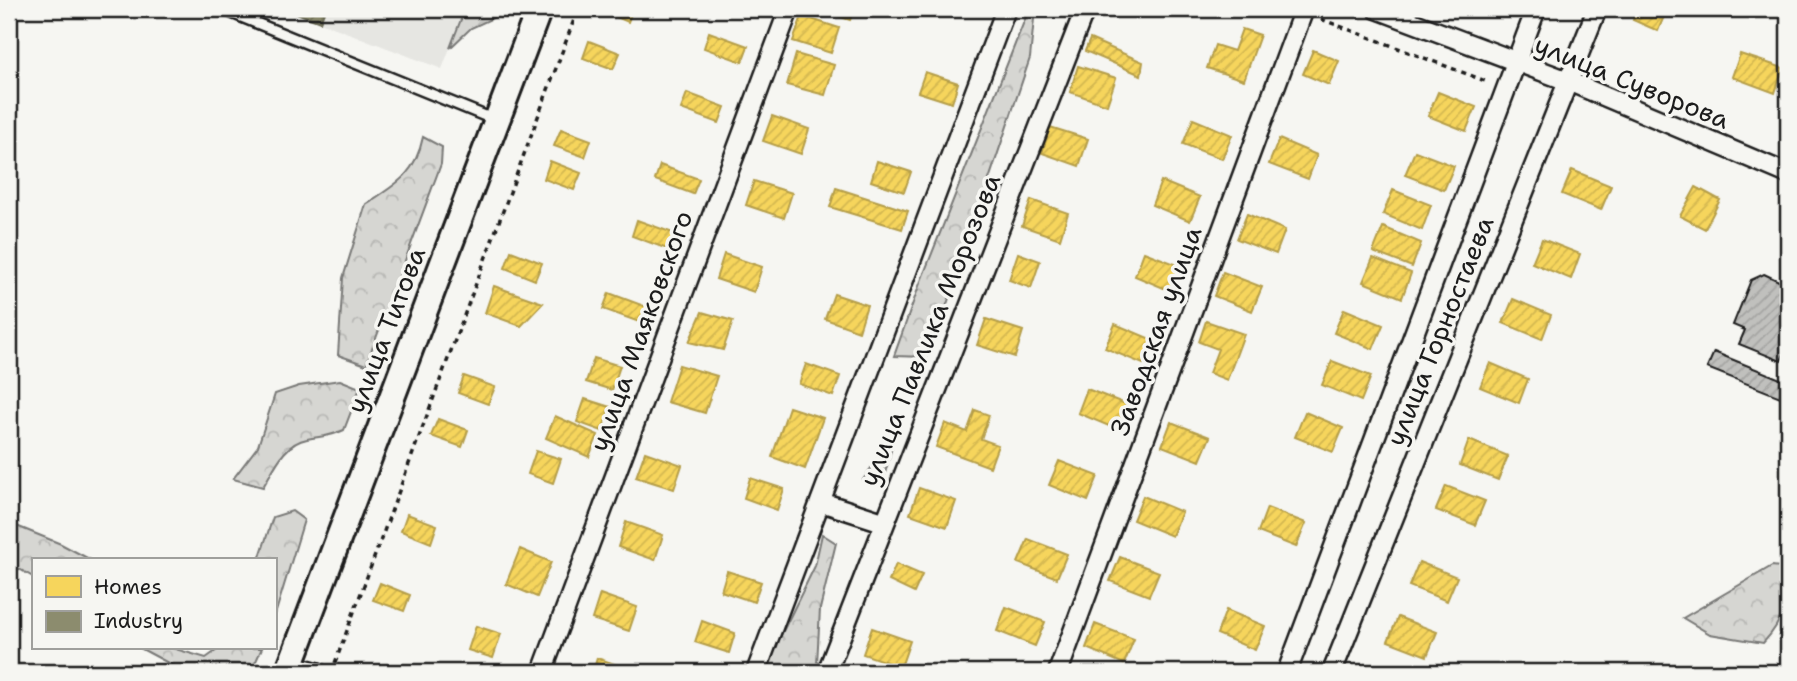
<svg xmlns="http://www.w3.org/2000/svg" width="1797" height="681" font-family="'Shantell Sans',sans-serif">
<defs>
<pattern id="forest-crowns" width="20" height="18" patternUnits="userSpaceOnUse" patternTransform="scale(1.75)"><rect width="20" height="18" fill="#d6d6d2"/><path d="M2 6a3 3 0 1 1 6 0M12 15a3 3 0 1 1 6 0" fill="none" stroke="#b7b7b4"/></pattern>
<pattern id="homes-hatch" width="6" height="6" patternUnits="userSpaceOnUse" patternTransform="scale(1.75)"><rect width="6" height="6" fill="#f6d55c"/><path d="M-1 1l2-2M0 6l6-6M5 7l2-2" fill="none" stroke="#d2b64f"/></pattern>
<pattern id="industry-hatch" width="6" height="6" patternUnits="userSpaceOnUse" patternTransform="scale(1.75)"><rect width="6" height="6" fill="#8c8c6e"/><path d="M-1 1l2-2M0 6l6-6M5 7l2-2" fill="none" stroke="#72725a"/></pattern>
<pattern id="building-hatch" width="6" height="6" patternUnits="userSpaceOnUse" patternTransform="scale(1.75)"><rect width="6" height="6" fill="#c0c0bd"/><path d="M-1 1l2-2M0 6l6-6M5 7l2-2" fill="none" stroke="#a4a4a2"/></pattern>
</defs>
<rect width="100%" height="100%" fill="#f6f6f2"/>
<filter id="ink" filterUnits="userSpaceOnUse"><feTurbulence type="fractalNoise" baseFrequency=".0143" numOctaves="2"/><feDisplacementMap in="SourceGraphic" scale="14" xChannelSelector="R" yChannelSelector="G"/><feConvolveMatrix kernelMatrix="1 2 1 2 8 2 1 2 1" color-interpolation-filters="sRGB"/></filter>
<g filter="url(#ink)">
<!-- built -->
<path fill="#e6e6e2" d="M 286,9 L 465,9 L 442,69 Z"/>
<!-- forest -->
<path fill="url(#forest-crowns)" stroke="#797977" stroke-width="2" d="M 465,9 L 500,9 L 493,18 L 471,28 L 450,48 Z
M 1029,9 L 1035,9 L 1030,58 L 941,322 L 926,357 L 894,356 L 919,286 Z
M 423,137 L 442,147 L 441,164 L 366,365 L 338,355 L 343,278 L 366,204 C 397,184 415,175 423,137 Z
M 340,380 L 360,388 L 344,430 C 330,437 321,436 307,439 C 284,443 274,469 263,487 L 233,479 L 258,446 L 275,394 L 299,386 Z
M 896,431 L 882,485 L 863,480 Z
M 292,511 L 304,520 L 275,615 L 275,560 L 259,560 L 273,517 Z
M 9,523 L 61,544 L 91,560 L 33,560 L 33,577 L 9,563 Z
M 822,534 L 836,543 L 820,609 L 817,664 L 814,672 L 763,672 L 815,566 Z
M 1772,566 L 1788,568 C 1788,599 1785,620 1763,643 L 1710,634 L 1683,618 Z
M 140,648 L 172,648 L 206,658 L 220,648 L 262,648 L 251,672 L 185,672 Z"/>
<!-- homes -->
<path fill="url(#homes-hatch)" stroke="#b59e49" stroke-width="2" d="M 598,9 L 633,9 L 628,22 Z
M 817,9 L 854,9 L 850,20 Z
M 1638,9 L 1667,9 L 1658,31 L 1633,20 Z
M 802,16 L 839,28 L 831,53 L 793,41 Z
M 1242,29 L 1260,35 L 1244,80 L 1207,68 L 1215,45 L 1234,51 Z
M 709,32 L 748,46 L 742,62 L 704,48 Z
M 1090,39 L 1143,62 L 1141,75 L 1085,51 Z
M 589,41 L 620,53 L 613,69 L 583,58 Z
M 1313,50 L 1339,61 L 1329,85 L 1303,74 Z
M 796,54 L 834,65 L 825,95 L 787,85 Z
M 1740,54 L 1783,68 L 1775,93 L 1732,77 Z
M 1078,66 L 1116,78 L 1107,105 L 1070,92 Z
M 925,72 L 958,83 L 952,103 L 918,92 Z
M 1438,92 L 1476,107 L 1466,131 L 1428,116 Z
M 687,93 L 725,107 L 719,123 L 681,109 Z
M 772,116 L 809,129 L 801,154 L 763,141 Z
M 1193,119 L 1232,135 L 1222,159 L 1183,144 Z
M 1050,127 L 1088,139 L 1079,166 L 1042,153 Z
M 561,129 L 591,140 L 585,157 L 554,146 Z
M 1279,139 L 1317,155 L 1308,179 L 1269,164 Z
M 1415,151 L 1454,166 L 1444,190 L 1405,175 Z
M 550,161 L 581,173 L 574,190 L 544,179 Z
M 877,161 L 911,172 L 904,192 L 871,181 Z
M 660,165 L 699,179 L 693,194 L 655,180 Z
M 1572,170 L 1611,186 L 1601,210 L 1562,194 Z
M 754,181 L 792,193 L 784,218 L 746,205 Z
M 1161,181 L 1200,197 L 1190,221 L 1152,205 Z
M 1696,187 L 1720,200 L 1705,229 L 1680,216 Z
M 836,188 L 908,211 L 902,229 L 830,207 Z
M 1393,190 L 1431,205 L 1422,230 L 1383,214 Z
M 1031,200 L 1068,213 L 1060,239 L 1022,226 Z
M 1247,214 L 1285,230 L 1276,254 L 1237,239 Z
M 637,220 L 676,234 L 670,250 L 632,236 Z
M 1383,227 L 1421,243 L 1412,267 L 1373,252 Z
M 1542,239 L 1580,254 L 1571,279 L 1532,263 Z
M 511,251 L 542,263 L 535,280 L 505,268 Z
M 1144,252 L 1183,267 L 1173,292 L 1135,276 Z
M 1018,253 L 1040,261 L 1031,288 L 1009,280 Z
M 724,254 L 762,267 L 754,292 L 716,279 Z
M 1373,258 L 1411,273 L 1402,298 L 1363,282 Z
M 1223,272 L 1262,287 L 1252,311 L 1214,296 Z
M 494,286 L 543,303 L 521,326 L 485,313 Z
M 609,293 L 647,307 L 642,323 L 603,309 Z
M 834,294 L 867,305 L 859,331 L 825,319 Z
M 1513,299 L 1551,315 L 1542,339 L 1503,323 Z
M 1344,309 L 1383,325 L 1373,349 L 1334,333 Z
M 702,312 L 733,321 L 723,350 L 689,342 Z
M 986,319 L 1023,331 L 1015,357 L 977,345 Z
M 1206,321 L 1244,334 L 1227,380 L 1209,373 L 1218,349 L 1199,342 Z
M 1115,324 L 1153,340 L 1143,364 L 1105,348 Z
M 594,358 L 620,366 L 612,390 L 586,382 Z
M 1332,361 L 1371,376 L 1361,401 L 1322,385 Z
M 1490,363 L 1528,379 L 1519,403 L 1480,387 Z
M 806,364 L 840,376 L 833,396 L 799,384 Z
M 679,365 L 717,376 L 705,413 L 667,402 Z
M 464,376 L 495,387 L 488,404 L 458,393 Z
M 1087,389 L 1126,404 L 1116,429 L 1078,413 Z
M 585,399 L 610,407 L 602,431 L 577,422 Z
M 789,407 L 823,418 L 805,469 L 772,457 Z
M 975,410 L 989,415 L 981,439 L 998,445 L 990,467 L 936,447 L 945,423 L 967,432 Z
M 1305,412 L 1343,428 L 1333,452 L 1295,437 Z
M 555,416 L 598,435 L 589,457 L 546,438 Z
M 438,419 L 468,430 L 462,447 L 431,436 Z
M 1171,422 L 1210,437 L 1200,461 L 1162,446 Z
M 1469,440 L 1508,456 L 1498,480 L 1460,465 Z
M 536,451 L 561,459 L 553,483 L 528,474 Z
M 645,452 L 682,465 L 674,489 L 636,477 Z
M 1059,461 L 1098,476 L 1088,501 L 1049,485 Z
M 750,478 L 784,489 L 777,510 L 744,498 Z
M 1446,486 L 1485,501 L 1475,525 L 1436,510 Z
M 919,488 L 956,501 L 947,527 L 910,514 Z
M 1143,496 L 1182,512 L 1172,536 L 1133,520 Z
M 1267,508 L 1306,523 L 1296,547 L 1258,532 Z
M 407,514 L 437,525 L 431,543 L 401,531 Z
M 626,522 L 663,535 L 655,560 L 618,547 Z
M 1028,539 L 1067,554 L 1057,578 L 1018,563 Z
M 520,549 L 551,562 L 537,597 L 506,584 Z
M 1120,557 L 1159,572 L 1149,596 L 1110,581 Z
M 1419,562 L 1457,577 L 1447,601 L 1409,586 Z
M 896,564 L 922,575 L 914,593 L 889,581 Z
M 727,571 L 761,582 L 754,602 L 721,591 Z
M 380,583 L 410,595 L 404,611 L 373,600 Z
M 600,594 L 637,607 L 629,631 L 592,619 Z
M 1006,607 L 1045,622 L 1035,646 L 997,631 Z
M 1226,610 L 1265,626 L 1255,650 L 1217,634 Z
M 1398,617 L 1437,632 L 1427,656 L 1388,641 Z
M 702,621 L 735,633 L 729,653 L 695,642 Z
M 1095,624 L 1134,639 L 1124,664 L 1086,648 Z
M 476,626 L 501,634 L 493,658 L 468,650 Z
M 872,628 L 910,641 L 901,667 L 863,654 Z
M 597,658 L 635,671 L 635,672 L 593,672 Z"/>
<!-- industry -->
<path fill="url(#industry-hatch)" stroke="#6a6a55" stroke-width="2" d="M 286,9 L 325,9 L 320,22 Z"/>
<!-- building -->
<path fill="url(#building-hatch)" stroke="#1c1c1c" stroke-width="2" d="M 1764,274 L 1779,281 L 1788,294 L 1788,343 L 1781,361 L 1739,344 L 1745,330 L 1733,325 L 1751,280 Z
M 1714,352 L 1788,382 L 1788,400 L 1707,368 Z"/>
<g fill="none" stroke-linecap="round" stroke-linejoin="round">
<!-- lane casing -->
<g stroke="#1c1c1c" stroke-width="14">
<path id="lane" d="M 222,9 L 495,120
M 1786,672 L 1788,666"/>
</g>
<!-- street casing -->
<g stroke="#1c1c1c" stroke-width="23">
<path id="street" d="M 1377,9 L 1568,81 L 1788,174
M 821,502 L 883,522
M 291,665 L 317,672
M 542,672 L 789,9
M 756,672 L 1006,9
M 827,672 L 1085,9
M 1058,672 L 1304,9
M 1287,672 L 1536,9
M 1332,672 L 1597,9"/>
</g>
<!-- secondary casing -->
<g stroke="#1c1c1c" stroke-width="30">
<path id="secondary" d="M 288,672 L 539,9"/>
</g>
<!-- path -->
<path stroke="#1c1c1c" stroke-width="3.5" stroke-dasharray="5 5" stroke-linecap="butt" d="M 1321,19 L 1488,82
M 335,663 L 578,9"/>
<!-- lane -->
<use href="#lane" stroke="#f6f6f2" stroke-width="9"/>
<!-- street -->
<use href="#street" stroke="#f6f6f2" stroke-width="18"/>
<!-- secondary -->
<use href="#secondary" stroke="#f6f6f2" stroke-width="24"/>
</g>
</g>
<g text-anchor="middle" stroke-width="7" stroke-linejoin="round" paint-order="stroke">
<!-- street labels -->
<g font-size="26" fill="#1c1c1c" stroke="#f6f6f2">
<text transform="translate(1632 82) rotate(22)" y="9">улица Суворова</text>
<text transform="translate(386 330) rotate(-69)" y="9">улица Титова</text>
<text transform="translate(930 330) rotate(-68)" y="9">улица Павлика Морозова</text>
<text transform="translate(641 331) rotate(-70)" y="9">улица Маяковского</text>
<text transform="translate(1156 331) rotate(-70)" y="9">Заводская улица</text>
<text transform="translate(1440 331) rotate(-68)" y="9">улица Горностаева</text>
</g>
</g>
<!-- margin -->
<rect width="1797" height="681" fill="none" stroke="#f6f6f2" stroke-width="35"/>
<rect x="18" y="18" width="1762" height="646" fill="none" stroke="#1c1c1c" stroke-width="2.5" filter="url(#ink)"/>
<!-- legend -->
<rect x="32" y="558" width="245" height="91" fill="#f6f6f2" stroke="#9f9f9c" stroke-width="2"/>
<rect x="46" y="576" width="35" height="21" fill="#f6d55c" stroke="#9f9f9c" stroke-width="2"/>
<text x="94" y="594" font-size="21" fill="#1c1c1c">Homes</text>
<rect x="46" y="611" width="35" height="21" fill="#8c8c6e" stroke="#9f9f9c" stroke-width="2"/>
<text x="94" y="628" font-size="21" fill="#1c1c1c">Industry</text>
</svg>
